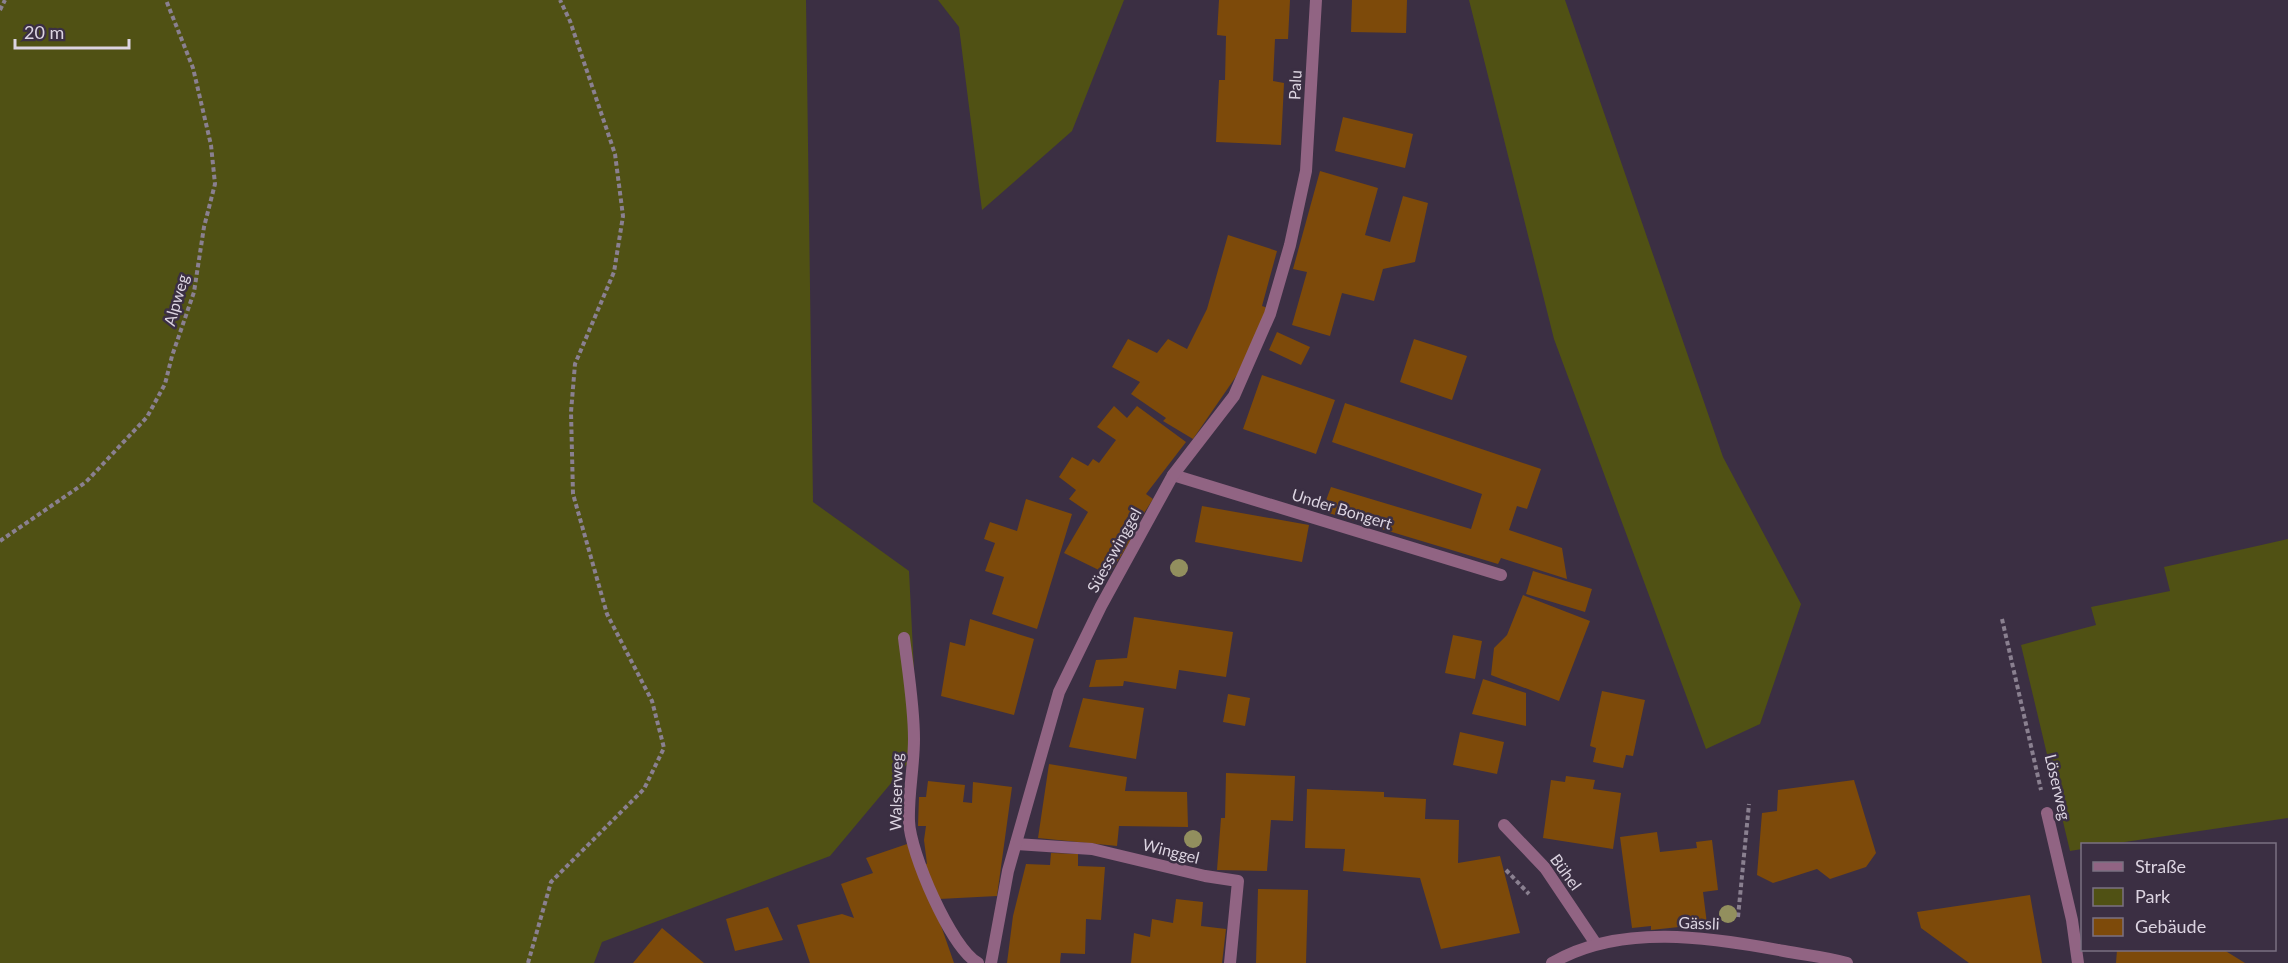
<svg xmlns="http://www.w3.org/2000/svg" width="2288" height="963" font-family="Lato,sans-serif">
<rect width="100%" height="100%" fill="#3b2f43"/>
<!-- green -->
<path fill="#505114" d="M 0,0 L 806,0 L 813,502 L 909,571 L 918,751 L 830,856 L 602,942 L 594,963 L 0,963 Z
M 938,0 L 1124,0 L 1072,131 L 982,210 L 959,27 Z
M 1469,0 L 1565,0 L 1723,457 L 1801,604 L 1760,724 L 1706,749 L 1554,339 Z
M 2288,539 L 2288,818 L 2111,844 L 2082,844 L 2082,849 L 2070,851 L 2021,645 L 2096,625 L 2091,607 L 2170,591 L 2164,567 Z"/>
<!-- building -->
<path fill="#7d4a0a" d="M 1219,0 L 1290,0 L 1288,39 L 1275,39 L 1273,81 L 1284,83 L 1281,145 L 1216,142 L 1219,80 L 1225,80 L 1226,36 L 1217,35 Z
M 1352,0 L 1407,0 L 1406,33 L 1351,32 Z
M 1343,117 L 1413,134 L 1405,168 L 1335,151 Z
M 1320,171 L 1378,188 L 1365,235 L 1390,242 L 1403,196 L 1428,203 L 1415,262 L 1383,269 L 1374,301 L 1342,293 L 1330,336 L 1292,325 L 1307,272 L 1293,269 Z
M 1228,235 L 1277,251 L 1262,306 L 1268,308 L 1237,375 L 1193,439 L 1163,421 L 1166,418 L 1131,394 L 1140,382 L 1112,367 L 1128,339 L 1157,353 L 1168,339 L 1187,349 L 1207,309 Z
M 1277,332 L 1310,347 L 1301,365 L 1269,350 Z
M 1414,339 L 1467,356 L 1452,400 L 1400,382 Z
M 1262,375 L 1335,400 L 1316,454 L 1243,429 Z
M 1345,403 L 1541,469 L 1527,509 L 1517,506 L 1509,530 L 1562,548 L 1567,579 L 1501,558 L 1498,564 L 1322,511 L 1331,487 L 1471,529 L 1482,494 L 1332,442 Z
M 1114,406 L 1127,418 L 1137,406 L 1186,442 L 1146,494 L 1153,499 L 1132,532 L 1134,535 L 1109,575 L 1064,553 L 1088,512 L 1069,499 L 1076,490 L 1059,477 L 1072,457 L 1088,466 L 1093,459 L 1099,463 L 1116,440 L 1097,427 Z
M 1026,499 L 1072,514 L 1037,629 L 992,614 L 1004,577 L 985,571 L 995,543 L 984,539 L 990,522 L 1017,531 Z
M 1202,506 L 1309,525 L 1302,562 L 1195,542 Z
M 1533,571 L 1592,589 L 1585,612 L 1526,594 Z
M 1523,595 L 1590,621 L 1559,701 L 1491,675 L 1494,648 L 1507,635 Z
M 1134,617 L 1233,632 L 1226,677 L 1179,670 L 1176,689 L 1124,681 L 1123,686 L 1089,687 L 1096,660 L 1127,658 Z
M 970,619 L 1034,639 L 1014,715 L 941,696 L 950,642 L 965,646 Z
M 1453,635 L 1482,641 L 1475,679 L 1445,673 Z
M 1483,679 L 1526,693 L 1526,726 L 1472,714 Z
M 1602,691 L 1645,700 L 1633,756 L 1626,755 L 1623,768 L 1593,762 L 1596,748 L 1590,746 Z
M 1228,694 L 1250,698 L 1245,726 L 1223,722 Z
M 1083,698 L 1144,708 L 1136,759 L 1069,747 Z
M 1460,732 L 1504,742 L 1497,774 L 1453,765 Z
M 1049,764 L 1127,777 L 1125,791 L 1187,792 L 1188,827 L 1119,826 L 1117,846 L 1038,838 Z
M 1226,773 L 1295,776 L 1293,821 L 1271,820 L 1267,871 L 1217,870 L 1221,818 L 1225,818 Z
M 1566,776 L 1595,780 L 1593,789 L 1621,793 L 1613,849 L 1543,838 L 1551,780 L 1565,782 Z
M 1854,780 L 1876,853 L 1866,867 L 1830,879 L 1817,869 L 1773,883 L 1757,875 L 1762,813 L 1777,811 L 1778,790 Z
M 928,781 L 965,785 L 963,802 L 972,803 L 973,782 L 1012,787 L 997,896 L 939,899 L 922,863 L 927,864 L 924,840 L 926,826 L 918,826 L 919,797 L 926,797 Z
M 1307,789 L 1384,792 L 1384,797 L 1426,799 L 1425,819 L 1459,820 L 1458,863 L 1500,856 L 1520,933 L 1441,949 L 1420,878 L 1343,871 L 1345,849 L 1305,848 Z
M 1657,832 L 1660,852 L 1697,848 L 1696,842 L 1712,840 L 1718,890 L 1703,892 L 1707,924 L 1651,930 L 1651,926 L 1632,928 L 1620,837 Z
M 907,844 L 938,917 L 954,963 L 810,963 L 797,925 L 842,914 L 854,918 L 841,884 L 873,873 L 866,858 Z
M 1051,853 L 1078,854 L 1078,866 L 1105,867 L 1101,920 L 1086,919 L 1085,954 L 1061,953 L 1060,963 L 1007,963 L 1013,916 L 1026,864 L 1050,865 Z
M 1258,889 L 1308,890 L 1306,963 L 1256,963 Z
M 2030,895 L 2042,963 L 1969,963 L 1921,928 L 1917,912 Z
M 1176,899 L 1203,902 L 1201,926 L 1226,929 L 1222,963 L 1131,963 L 1134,933 L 1150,937 L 1152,919 L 1173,923 Z
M 768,907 L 783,940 L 735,951 L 726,919 Z
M 662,928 L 704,963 L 633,963 Z
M 2117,950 L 2224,950 L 2245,963 L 2116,963 Z"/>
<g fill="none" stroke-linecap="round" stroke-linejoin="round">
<!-- path -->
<path stroke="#8a8090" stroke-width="4" stroke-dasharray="4.5 3" stroke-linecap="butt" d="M 0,10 L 5,0
M 0,541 L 86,482 L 147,417 L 165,384 L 172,356 L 194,292 L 204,227 L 215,184 L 211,145 L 193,68 L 166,0
M 2002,619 L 2041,790
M 1506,870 L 1529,894
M 1738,917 L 1749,804
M 528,963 L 551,882 L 644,789 L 664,748 L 652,701 L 607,614 L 573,494 L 571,412 L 575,364 L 614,272 L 623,216 L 615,154 L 570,21 L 560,0"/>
<!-- service -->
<path stroke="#916483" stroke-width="12" d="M 1173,475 L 1501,575
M 904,638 C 908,671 914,706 914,739 C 914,766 908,795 909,821 C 910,853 951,948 978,963
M 2047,813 L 2072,920 L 2078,963
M 1504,825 L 1545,868 L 1596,944
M 1016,844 L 1092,849 L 1205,876 L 1238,881 L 1230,963"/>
<!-- minor -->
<path stroke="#916483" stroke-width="12" d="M 991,963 L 1008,871 L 1059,692 L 1101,606 L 1173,475 L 1234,396 L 1270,314 L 1290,245 L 1306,171 L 1316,0
M 1552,963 C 1620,923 1710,937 1784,951 C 1805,955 1827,957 1847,963"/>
</g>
<!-- trees -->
<g fill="#928f5e">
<circle cx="1179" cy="568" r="9"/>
<circle cx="1193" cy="839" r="9"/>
<circle cx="1728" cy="914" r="9"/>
</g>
<g text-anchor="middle" stroke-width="5" stroke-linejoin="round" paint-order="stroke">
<!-- street labels -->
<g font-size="16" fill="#dcd4e1" stroke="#3b2f43">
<text transform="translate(1295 85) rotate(-87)" y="6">Palu</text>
<text transform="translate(176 300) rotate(-74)" y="6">Alpweg</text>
<text transform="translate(1342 509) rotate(17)" y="6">Under Bongert</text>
<text transform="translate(1114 550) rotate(-61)" y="6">Süesswinggel</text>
<text transform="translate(2058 787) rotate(77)" y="6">Löserweg</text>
<text transform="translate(896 792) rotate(-89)" y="6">Walserweg</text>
<text transform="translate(1171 851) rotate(14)" y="6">Winggel</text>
<text transform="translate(1566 872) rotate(54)" y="6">Bühel</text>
<text transform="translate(1699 923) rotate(2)" y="6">Gässli</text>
</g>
</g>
<!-- legend -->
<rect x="2081" y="843" width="195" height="108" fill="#3b2f43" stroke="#7b7182" stroke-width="1.5"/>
<rect x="2093" y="862" width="30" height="9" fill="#916483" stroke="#7b7182" stroke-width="1.5"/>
<text x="2135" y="873" font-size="18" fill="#dcd4e1">Straße</text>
<rect x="2093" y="888" width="30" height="18" fill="#505114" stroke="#7b7182" stroke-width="1.5"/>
<text x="2135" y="903" font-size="18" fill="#dcd4e1">Park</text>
<rect x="2093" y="918" width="30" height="18" fill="#7d4a0a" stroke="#7b7182" stroke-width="1.5"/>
<text x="2135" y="933" font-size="18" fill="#dcd4e1">Gebäude</text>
<!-- scale -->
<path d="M15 39v9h114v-9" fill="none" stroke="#dcd4e1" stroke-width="3"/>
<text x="24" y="39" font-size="18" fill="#dcd4e1" stroke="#3b2f43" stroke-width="4.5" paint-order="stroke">20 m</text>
</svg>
